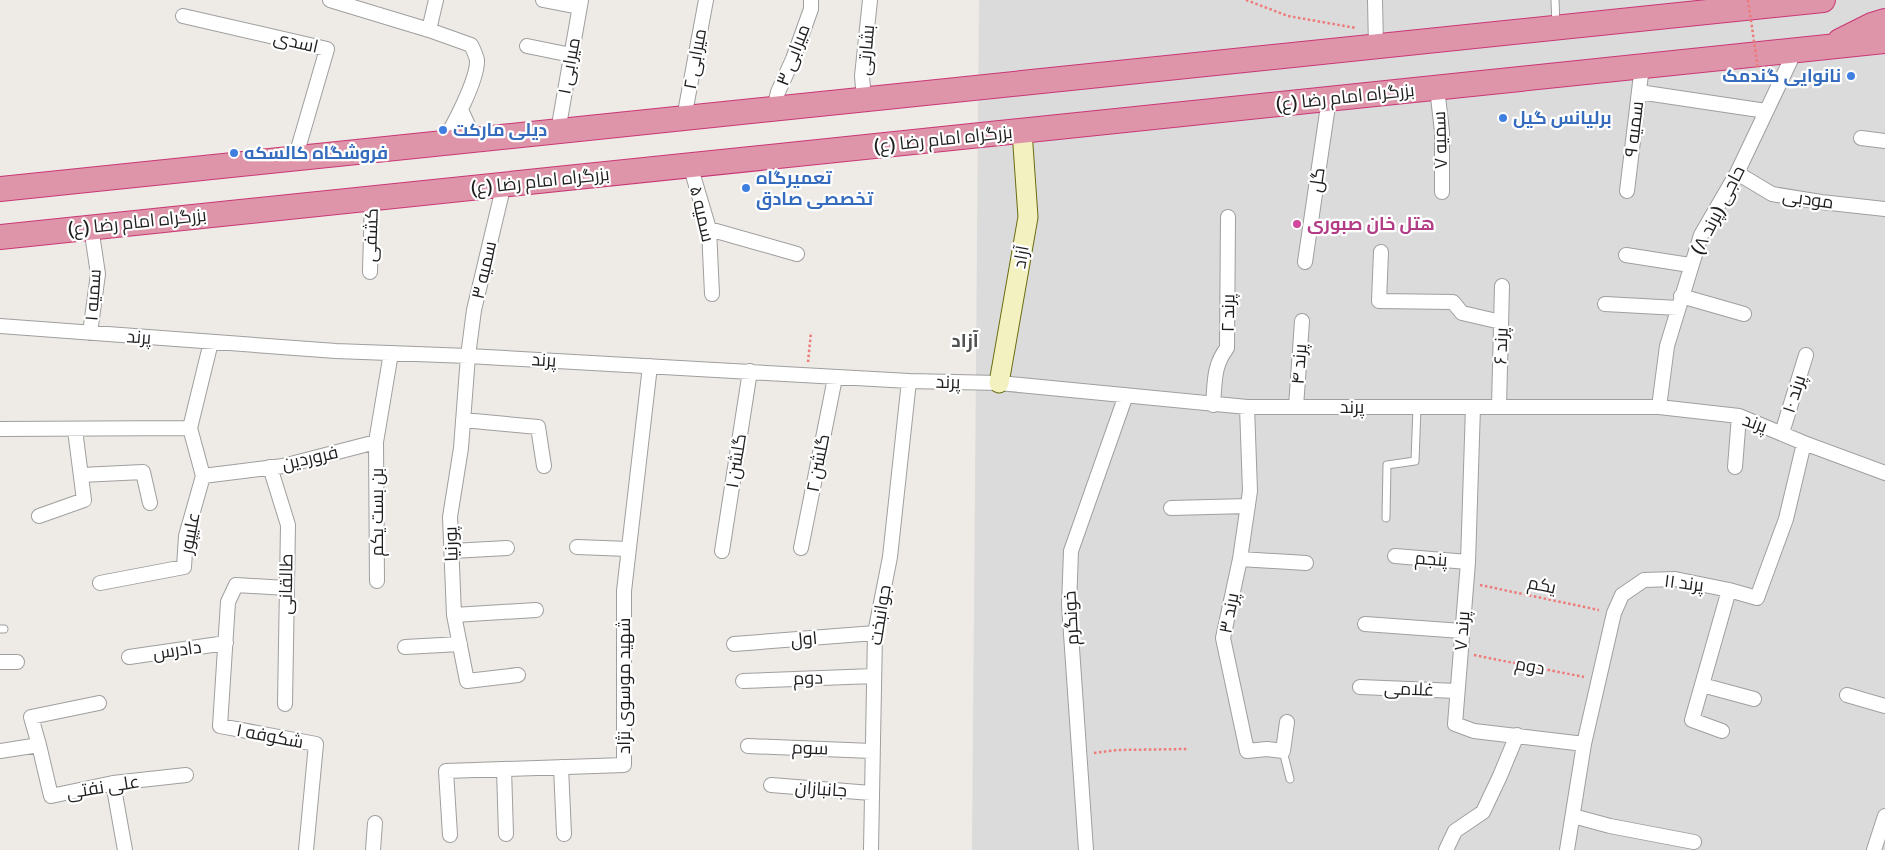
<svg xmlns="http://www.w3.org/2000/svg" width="1885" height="850" font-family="Signika,Cairo,sans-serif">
<rect width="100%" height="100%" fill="#eeeae5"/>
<!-- residential -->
<path fill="#dcdbdb" d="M 979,0 L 1885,0 L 1885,850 L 972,850 Z"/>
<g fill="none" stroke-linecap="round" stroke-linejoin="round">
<!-- lane casing -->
<g stroke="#9f9f9f" stroke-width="9">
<path id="lane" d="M 1555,0 L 1556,25
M 1386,518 L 1387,465 L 1415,461 L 1417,407
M 0,629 L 4,629
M 1283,751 L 1290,779"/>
</g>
<!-- street casing -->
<g stroke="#9f9f9f" stroke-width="16">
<path id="street" d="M 330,0 L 429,30 L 471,45 C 473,49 476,55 477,60 C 478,79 453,127 442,143
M 543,0 L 579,7
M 1375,0 L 1376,46
M 183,16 L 327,49 L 295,159
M 429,30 L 436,0
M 527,46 L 571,55
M 1437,88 L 1442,132 L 1442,192
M 1639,92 L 1766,111
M 864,100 L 862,76 L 870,0
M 774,109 L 778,92 L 793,59 L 811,9 L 811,0
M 461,110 L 475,140
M 684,118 L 706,0
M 558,131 L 581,0
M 1861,138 L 1885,141
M 690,165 L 709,229 L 712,294
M 1737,173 L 1772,194 L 1821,202 L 1885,209
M 504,184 L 474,310 L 468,356 L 461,448 L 450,517 L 454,615 L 467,681 L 518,675
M 1627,191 L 1642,66
M 709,229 L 797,254
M 1381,252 L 1379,301 L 1453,302 L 1462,313 L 1501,322
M 1626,255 L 1690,265
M 1305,262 L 1329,99
M 370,272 L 372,198
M 1681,296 L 1744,314
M 1605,304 L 1678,308
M 0,326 L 336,351 L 468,356 L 909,381 L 999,383 L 1247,407 L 1659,407 L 1739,416 L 1804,443 L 1885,473
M 90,333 L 98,274 L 91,227
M 1213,405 C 1215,383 1213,366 1227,348 L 1228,217
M 1499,406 L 1502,286
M 1247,407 L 1250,491 L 1240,559 L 1223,638 L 1247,751 L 1267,749 L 1283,751 L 1287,722
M 1296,407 L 1302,321
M 1473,407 L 1468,562 L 1455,724 L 1474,731 L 1584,744
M 1659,407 L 1667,346 L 1701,235 L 1737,173 L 1795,51
M 463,420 L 538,427 L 544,466
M 190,428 L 211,342
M 0,429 L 190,428 L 203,476 L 283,466 L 376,442 L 391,353
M 1782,433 L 1806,355
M 376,442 L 377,581
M 270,467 L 288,525 L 285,704
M 1735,467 L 1739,416
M 81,475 L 143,472 L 150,503
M 1171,508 L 1248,506
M 39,516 L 84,500 L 75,430
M 577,547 L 628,549
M 801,548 L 835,378
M 452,551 L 507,548
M 722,551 L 750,371
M 1395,556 L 1468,562
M 1240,559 L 1306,563
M 100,583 L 184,567 L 186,536 L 203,476
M 286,588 L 236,585 L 228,602 L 220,726 L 316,744 L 306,850
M 454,615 L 536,610
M 1365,624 L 1462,631
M 734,644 L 875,633
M 405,647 L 460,644
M 129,657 L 226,643
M 0,662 L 17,662
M 743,681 L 874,676
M 1702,685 L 1754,699
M 1360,687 L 1457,691
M 1847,695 L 1885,706
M 1722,731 L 1692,720 L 1729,590
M 39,745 L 31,717 L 99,703
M 748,746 L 872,751
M 0,751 L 39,745 L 51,796 L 113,783 L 186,775
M 561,767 L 564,834
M 504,769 L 506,834
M 113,783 L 125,850
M 771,785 L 871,793
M 1573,816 L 1610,826 L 1694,842
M 450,835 L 446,771 L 624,765 L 624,591 L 650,366
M 373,850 L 375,823
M 871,850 L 875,633 L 890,557 L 909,381
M 1086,850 L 1069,605 L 1071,551 L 1126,395
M 1446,850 L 1455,831 L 1483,812 L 1500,776 L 1517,735
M 1567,850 L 1584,744 L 1614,613 L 1622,595 L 1644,580 L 1675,579 L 1729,590 L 1757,598 L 1786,519 L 1804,443
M 1874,850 L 1885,816"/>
</g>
<!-- secondary casing -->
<g stroke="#696b10" stroke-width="21">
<path id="secondary" d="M 999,383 L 1028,217 L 1022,131"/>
</g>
<!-- highway casing -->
<g stroke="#c93675" stroke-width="26">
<path id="highway" d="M 1840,41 L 1872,25 L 1885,21
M 0,189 L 1823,0
M 0,237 L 1885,41"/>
</g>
<!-- path -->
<path stroke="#ec7b79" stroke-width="2.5" stroke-dasharray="2.5 2.5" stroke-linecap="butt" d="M 1246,0 L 1288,16 L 1356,28
M 1735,76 L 1736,83 L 1765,80
M 808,362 L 811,332
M 1480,585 L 1599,610
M 1474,655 L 1584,677
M 1094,753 L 1117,750 L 1187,749"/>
<!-- lane -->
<use href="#lane" stroke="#fff" stroke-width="7"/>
<!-- street -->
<use href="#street" stroke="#fff" stroke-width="14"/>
<!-- secondary -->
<use href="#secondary" stroke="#f3f1bf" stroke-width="19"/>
<!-- highway -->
<use href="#highway" stroke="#de95a9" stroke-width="24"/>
<!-- path-bridge -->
<path stroke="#ec7b79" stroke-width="2.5" stroke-dasharray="2.5 2.5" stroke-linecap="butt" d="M 1748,0 L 1758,69"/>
</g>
<!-- markers -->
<g fill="#3f7fe0" stroke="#fff" stroke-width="2">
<circle cx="1851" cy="76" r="5"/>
<circle cx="1503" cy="118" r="5"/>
<circle cx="443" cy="130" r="5"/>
<circle cx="234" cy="153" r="5"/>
<circle cx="746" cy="188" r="5"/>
</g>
<circle fill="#d1479c" stroke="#fff" stroke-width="2" cx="1297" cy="224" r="5"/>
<g text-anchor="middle" stroke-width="4.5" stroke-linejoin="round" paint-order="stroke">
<!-- street labels -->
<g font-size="18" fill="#1e1e1e" stroke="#fff">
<text transform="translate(296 42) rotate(13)" y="6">اسدی</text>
<text transform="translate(866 50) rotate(-85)" y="6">بشارتی</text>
<text transform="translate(793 55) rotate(-69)" y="6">میرابی ۳</text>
<text transform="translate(695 59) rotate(-80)" y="6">میرابی ۲</text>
<text transform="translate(569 66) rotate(-80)" y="6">میرابی ۱</text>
<text transform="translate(1345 97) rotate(-6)" y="6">بزرگراه امام رضا (ع)</text>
<text transform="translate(1634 129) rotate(-83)" y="6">سمیه ۹</text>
<text transform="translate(943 139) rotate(-6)" y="6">بزرگراه امام رضا (ع)</text>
<text transform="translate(1440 140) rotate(-92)" y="6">سمیه ۷</text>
<text transform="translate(1317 180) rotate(-82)" y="6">گل</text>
<text transform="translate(540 181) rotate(-6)" y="6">بزرگراه امام رضا (ع)</text>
<text transform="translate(1808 199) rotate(8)" y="6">مودبی</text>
<text transform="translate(1718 210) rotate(-63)" y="6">حاجی (پرند ۸)</text>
<text transform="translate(702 214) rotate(77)" y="6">سمیه ۵</text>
<text transform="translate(137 222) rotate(-6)" y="6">بزرگراه امام رضا (ع)</text>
<text transform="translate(371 235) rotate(-88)" y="6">کشفی</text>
<text transform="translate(1021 257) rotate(-80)" y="6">آزاد</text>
<text transform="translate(484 270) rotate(-77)" y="6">سمیه ۳</text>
<text transform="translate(93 295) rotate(-86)" y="6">سمیه ۱</text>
<text transform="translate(1228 313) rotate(-89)" y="6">پرند ۲</text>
<text transform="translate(139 337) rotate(4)" y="6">پرند</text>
<text transform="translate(1501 346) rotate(-88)" y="6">پرند ۶</text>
<text transform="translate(544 360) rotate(3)" y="6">پرند</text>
<text transform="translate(1299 364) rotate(-86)" y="6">پرند ۴</text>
<text transform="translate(948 382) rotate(1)" y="6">پرند</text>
<text transform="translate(1794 394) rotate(-72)" y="6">پرند ۱۰</text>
<text x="1352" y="413">پرند</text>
<text transform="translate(1755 423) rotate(20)" y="6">پرند</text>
<text transform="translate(310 458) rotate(-13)" y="6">فروردین</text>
<text transform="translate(736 461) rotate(-81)" y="6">گلشن ۱</text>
<text transform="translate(818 463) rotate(-79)" y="6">گلشن ۲</text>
<text transform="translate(377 512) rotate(-90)" y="6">بن بست یکم</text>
<text transform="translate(190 533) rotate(-79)" y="6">علیپور</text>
<text transform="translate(451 544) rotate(-92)" y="6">پورنیا</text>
<text transform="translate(1431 559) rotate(4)" y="6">پنجم</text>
<text transform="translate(1684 583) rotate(7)" y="6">پرند ۱۱</text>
<text transform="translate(286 584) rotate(-89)" y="6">طالقانی</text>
<text transform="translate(1542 585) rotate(12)" y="6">یکم</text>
<text transform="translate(1229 613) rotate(-79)" y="6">پرند ۳</text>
<text transform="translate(880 615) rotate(-81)" y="6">جوانبخت</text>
<text transform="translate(1071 618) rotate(-93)" y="6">خونگرم</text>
<text transform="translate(1462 631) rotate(-86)" y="6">پرند ۷</text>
<text transform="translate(804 639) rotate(-5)" y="6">اول</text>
<text transform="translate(177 650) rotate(-8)" y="6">دادرس</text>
<text transform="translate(1530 666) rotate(11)" y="6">دوم</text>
<text transform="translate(808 678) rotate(-2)" y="6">دوم</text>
<text transform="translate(624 686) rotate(-90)" y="6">شهید موسوی نژاد</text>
<text transform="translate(1409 689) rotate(2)" y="6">غلامی</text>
<text transform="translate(270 736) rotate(11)" y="6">شکوفه ۱</text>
<text transform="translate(810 748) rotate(2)" y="6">سوم</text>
<text transform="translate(103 787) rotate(-9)" y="6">علی نفتی</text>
<text transform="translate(821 789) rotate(4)" y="6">جانبازان</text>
</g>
<!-- shop labels -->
<g font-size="18" font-weight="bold" fill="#366cbe" stroke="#fff" text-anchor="start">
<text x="1841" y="82" text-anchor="end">نانوایی گندمک</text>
<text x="1513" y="124">برلیانس گیل</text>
<text x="453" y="136">دیلی مارکت</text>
<text x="244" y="159">فروشگاه کالسکه</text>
<text x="756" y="184">تعمیرگاه<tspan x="756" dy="21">تخصصی صادق</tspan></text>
</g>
<!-- hotel labels -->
<g font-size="18" font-weight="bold" fill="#b23c85" stroke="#fff" text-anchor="start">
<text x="1307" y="230">هتل خان صبوری</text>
</g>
<!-- neighbourhood labels -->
<g font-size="19" font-weight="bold" fill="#515151" stroke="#fff">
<text x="965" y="347">آزاد</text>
</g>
</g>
</svg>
